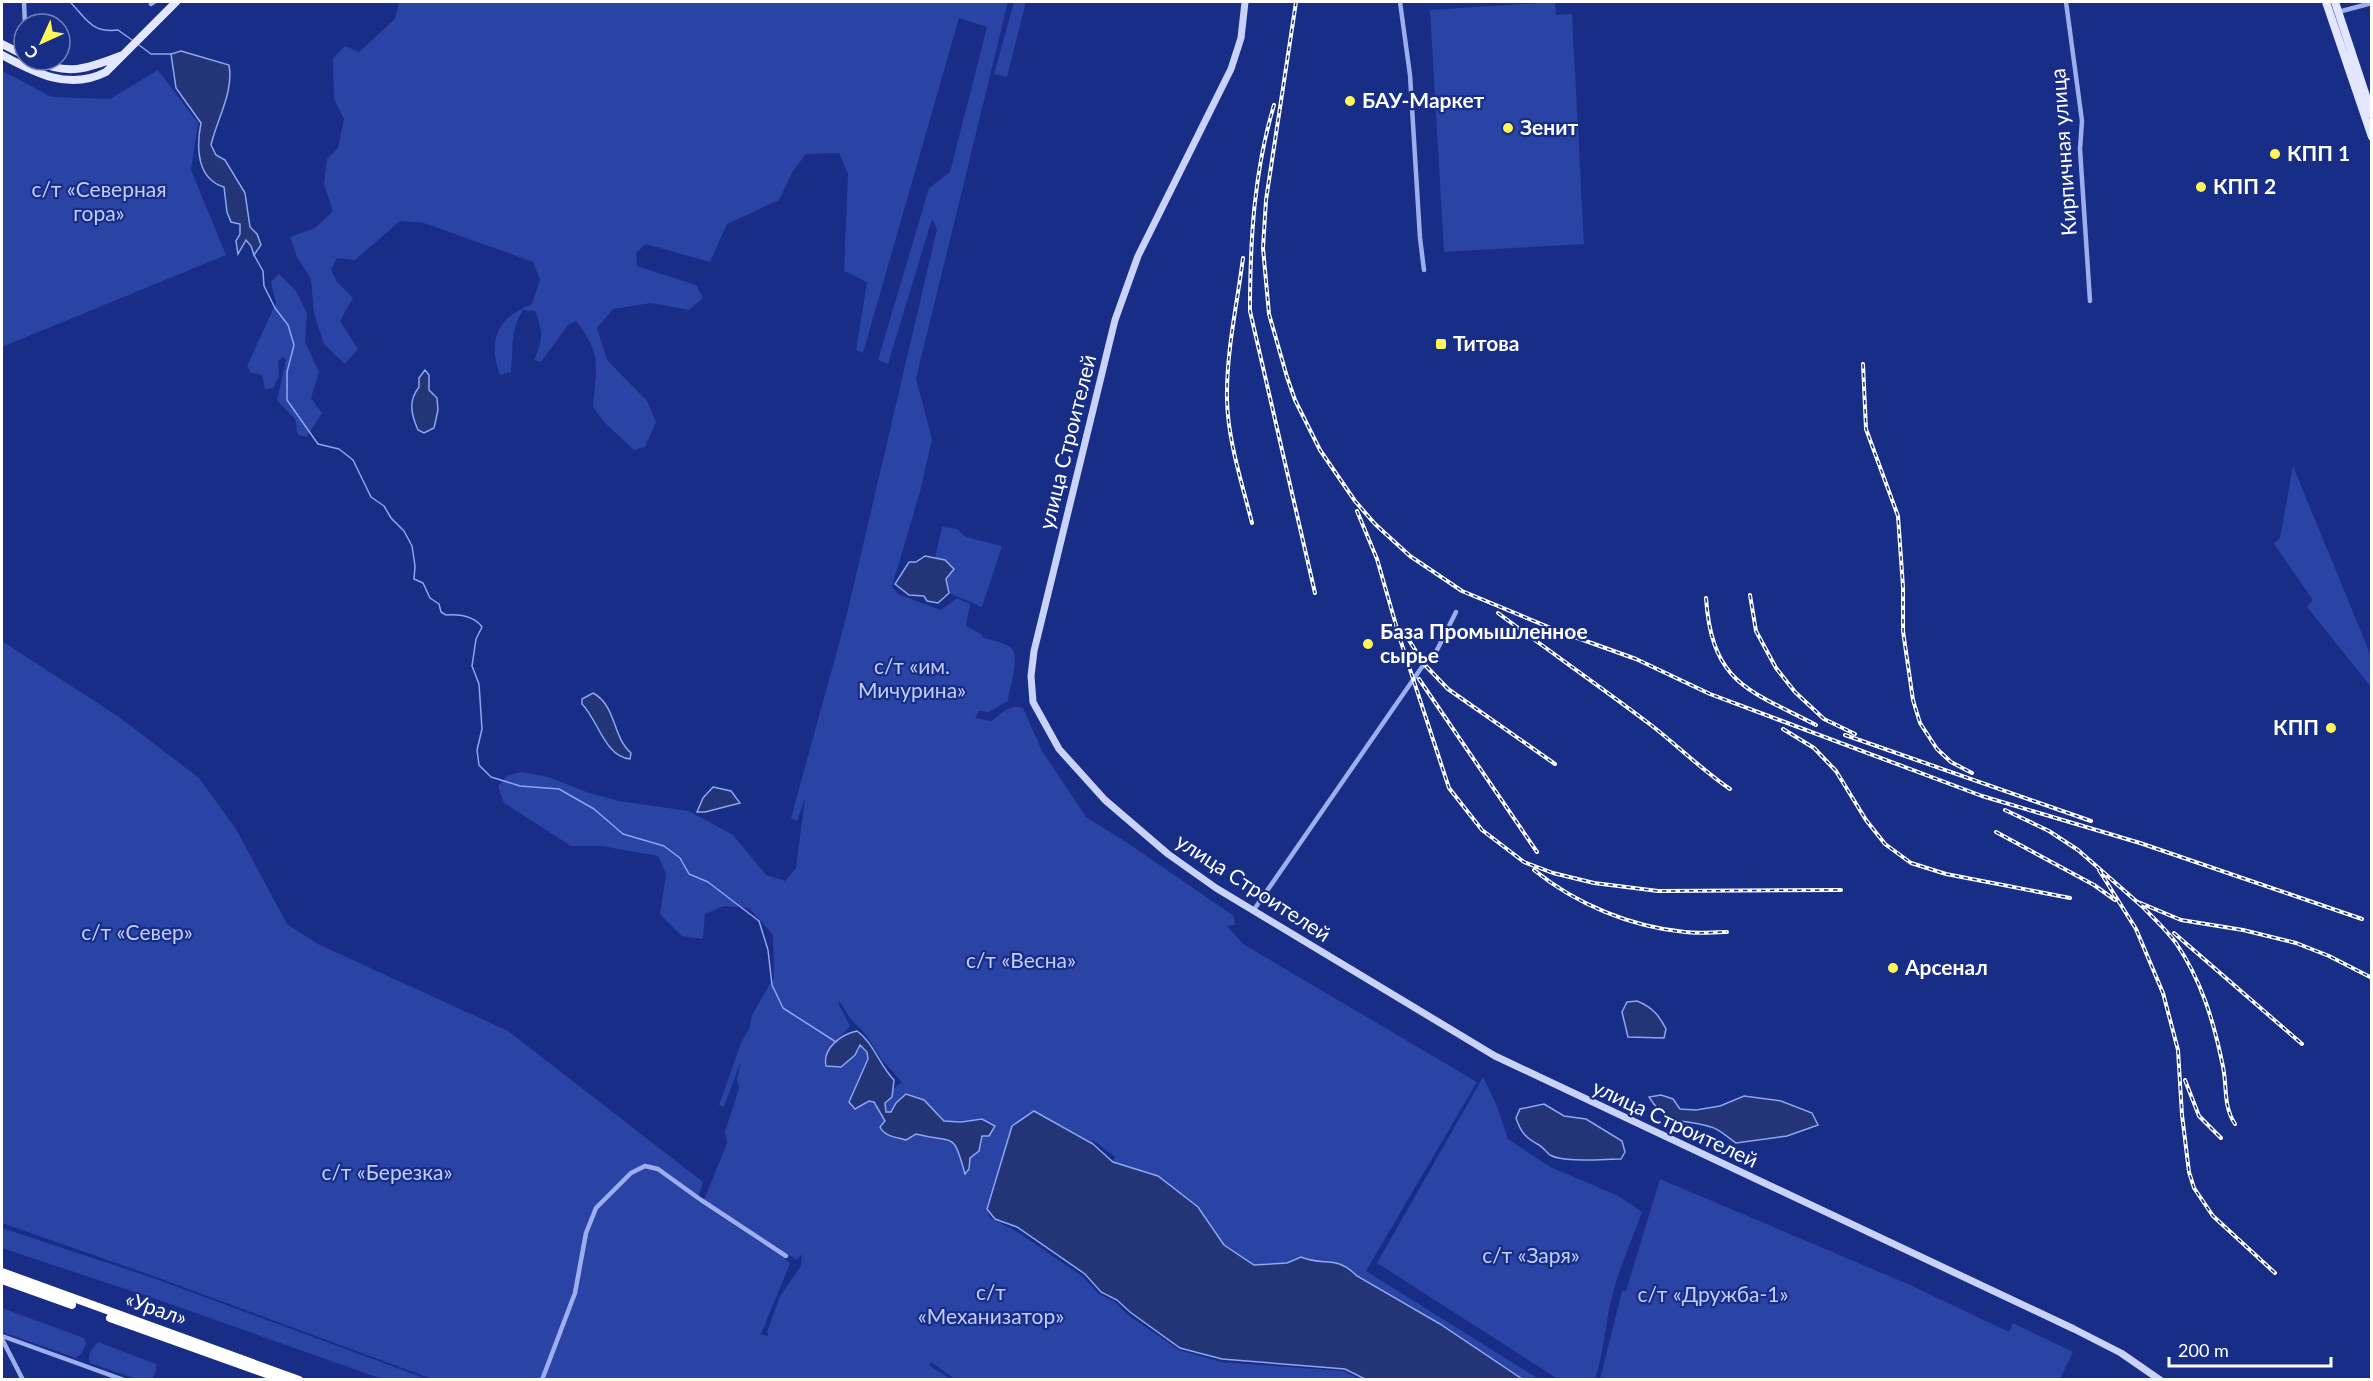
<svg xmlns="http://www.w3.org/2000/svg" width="2373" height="1381" font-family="Lato,sans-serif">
<rect width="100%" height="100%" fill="#172d86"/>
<!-- green -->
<path fill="#2944a4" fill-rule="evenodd" d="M 399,2 L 1008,2 L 916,379 L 932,439 L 920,492 L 892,586 L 898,594 L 941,610 L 957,598 L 970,604 L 966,626 L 983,635 L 982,637 C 990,640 1004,642 1011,648 C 1021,657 1009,689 1008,701 L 989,712 L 979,711 L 975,718 L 992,721 C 1002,712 1010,704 1023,708 L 1042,751 L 1086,817 L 1129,844 L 1234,916 L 1235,925 L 1227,926 L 1243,944 L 1477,1082 L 1366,1271 L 1539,1379 L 1522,1379 L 1357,1276 C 1335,1254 1325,1267 1301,1257 L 1287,1263 L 1254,1265 L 1224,1245 L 1198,1207 L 1158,1176 L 1113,1162 L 1115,1157 L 1093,1140 L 1093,1144 L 1034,1111 L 1012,1126 L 987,1209 L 990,1218 L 1016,1231 L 1082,1276 L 1099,1294 L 1115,1302 L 1128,1315 L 1179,1350 L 1221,1362 L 1344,1371 L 1359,1379 L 956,1380 L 931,1362 L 929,1365 L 950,1379 L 432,1379 L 156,1277 L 2,1223 L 2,641 L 119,717 L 199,778 L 236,829 L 287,924 L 318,944 L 508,1031 L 703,1182 L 697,1201 L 784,1258 L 790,1264 L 761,1334 L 769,1337 L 767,1332 L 780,1296 L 801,1266 L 802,1254 L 797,1260 L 704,1200 L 727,1143 L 725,1132 L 739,1088 L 737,1079 L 741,1061 L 724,1107 L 719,1105 L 741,1043 L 750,1027 L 752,1015 L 774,977 L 773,935 L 749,908 L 724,906 L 705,914 L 703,939 L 682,936 L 660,914 L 666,874 L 658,856 L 601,846 L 571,846 L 504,803 L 498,786 L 507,776 L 521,772 L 548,777 L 589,793 L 619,801 L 689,811 L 733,835 L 766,875 L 785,881 L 796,868 L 805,798 L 797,821 L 791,818 L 846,618 L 937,229 L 932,219 L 888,364 L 878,360 L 929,188 L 950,172 L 987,27 L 959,18 L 863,353 L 856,350 L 867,282 L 844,271 L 848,174 L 839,153 L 806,154 L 793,171 L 779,200 L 727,224 L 710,262 L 646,244 L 636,253 L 637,266 L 696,285 L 703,298 L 689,310 L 651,303 L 613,309 L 597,328 L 607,360 L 647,401 L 656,422 L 645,447 L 634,450 L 604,422 L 593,407 C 596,366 603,356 576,321 L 568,325 L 541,362 L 534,360 C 543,341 543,331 535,311 L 523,310 C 509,333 514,347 511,372 L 500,375 C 487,340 498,317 532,304 L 540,280 L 533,262 L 424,223 L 400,221 L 355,260 L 337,258 L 331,270 L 337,282 L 353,298 L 340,321 L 358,349 L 345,364 L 324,344 L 314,313 L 311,279 L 297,257 L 290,237 L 315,228 L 333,211 L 324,184 L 327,159 L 338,148 L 344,119 L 334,99 L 333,58 L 345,46 L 359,52 L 395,19 ZM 839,1000 L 849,1017 L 866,1035 L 882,1060 L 902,1082 L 893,1089 L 892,1097 L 885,1103 L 886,1112 L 891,1112 L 896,1103 L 938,1113 L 944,1121 C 961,1122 980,1116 995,1126 L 983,1136 L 979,1151 L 970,1158 L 965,1174 C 963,1165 962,1152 957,1145 C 951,1137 926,1136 916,1134 L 912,1137 L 888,1135 L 885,1121 L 874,1102 L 869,1101 L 855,1109 L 849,1103 L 868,1059 L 867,1052 L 861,1045 L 855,1055 L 841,1067 L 826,1066 C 822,1049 841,1038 850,1026 L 839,1005 Z
M 1014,2 L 1026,2 L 1007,77 L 994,74 Z
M 1555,2 L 1556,15 L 1572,14 L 1584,244 L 1444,252 L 1430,10 Z
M 158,70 L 198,123 L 191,170 L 226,255 L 2,347 L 2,71 L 52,97 L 110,99 Z
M 279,274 L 296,291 L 307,313 L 305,342 L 319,372 L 311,398 L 322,413 L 307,437 L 298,435 L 295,419 L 277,400 L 286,360 L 283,357 L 278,361 L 279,376 L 273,388 L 265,389 L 262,375 L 251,373 L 247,366 L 276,303 L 271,282 Z
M 2293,466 L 2371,656 L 2371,687 L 2307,607 L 2313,600 L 2274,544 L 2280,538 Z
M 942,527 L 957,529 L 966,537 L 1002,546 L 982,607 L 949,593 L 946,580 L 954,569 L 935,558 Z
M 1483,1077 L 1497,1106 L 1508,1139 L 1550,1167 L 1619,1196 L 1642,1212 C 1632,1240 1619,1268 1612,1297 C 1605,1324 1604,1353 1595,1379 L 1558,1379 L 1377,1263 Z
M 1660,1179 L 1908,1284 L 2009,1332 L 2013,1323 L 2073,1352 L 2060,1379 L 1600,1379 L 1622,1291 L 1626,1291 Z
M 2,1228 L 153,1278 L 427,1379 L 382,1379 L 159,1300 L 2,1248 Z
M 2,1308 L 84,1338 L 86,1344 L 82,1353 L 76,1358 L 2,1332 Z
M 98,1342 L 156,1364 L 156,1371 L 152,1379 L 136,1379 L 90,1363 C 87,1354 92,1349 98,1342 Z"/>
<!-- water -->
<path fill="#243577" stroke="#8ea5f0" stroke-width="1.5" d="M 181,51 L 229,65 C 234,92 217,119 211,145 L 216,155 L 225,160 L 245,193 L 250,227 L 257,234 L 261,245 L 254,255 L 251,246 L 246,240 L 238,254 L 236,241 L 240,234 L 240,224 L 231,222 L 227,212 L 224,187 C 197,179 196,148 201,123 L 176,88 L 171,54 Z
M 425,370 L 429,375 L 429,390 L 437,398 L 438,410 L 434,428 L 424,433 L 418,430 C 411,414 408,401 419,387 L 419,378 Z
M 925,556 L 945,560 L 954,569 L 946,579 L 949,593 L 938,603 L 927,601 L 924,596 L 909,595 L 895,584 L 909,562 L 916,562 Z
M 593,693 C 617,706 612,737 631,753 L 630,759 C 605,757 598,720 582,704 L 582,699 Z
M 713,787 L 731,791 L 740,803 L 705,812 L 697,812 L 703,798 Z
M 1637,1001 C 1652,1007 1659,1015 1666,1029 L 1664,1038 L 1628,1037 L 1622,1012 L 1627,1002 Z
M 857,1031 C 873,1042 880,1066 894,1080 L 892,1097 L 885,1103 L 886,1112 L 891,1112 L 896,1103 L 906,1094 L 924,1100 L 944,1121 L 961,1122 L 982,1119 L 995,1126 L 989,1136 L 982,1136 L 979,1151 L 970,1158 L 969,1169 L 965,1174 C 953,1130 955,1144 916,1134 L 906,1140 C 896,1137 885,1137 880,1127 L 885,1121 L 874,1102 L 869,1101 L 855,1109 L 849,1102 L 868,1059 L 867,1052 L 860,1045 L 855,1055 L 841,1067 L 826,1066 C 822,1048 842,1034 857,1031 Z
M 1661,1095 L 1673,1099 L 1680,1109 L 1696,1110 L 1720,1106 L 1744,1096 L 1781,1101 L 1812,1113 L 1818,1125 L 1787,1136 L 1736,1143 C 1728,1138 1720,1129 1711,1127 C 1681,1117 1669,1129 1649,1097 Z
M 1544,1104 L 1564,1116 L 1586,1119 L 1622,1141 L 1625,1152 L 1621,1159 C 1603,1159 1564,1163 1550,1155 C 1546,1152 1544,1148 1539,1145 C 1526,1138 1521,1133 1516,1118 L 1520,1109 Z
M 1034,1111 L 1093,1144 L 1113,1162 L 1158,1176 L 1198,1207 L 1224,1245 L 1254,1265 L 1287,1263 L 1301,1257 C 1325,1267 1335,1254 1357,1276 L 1440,1324 L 1522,1379 L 1365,1379 L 1345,1369 L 1222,1359 L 1180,1348 L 1130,1312 L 1117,1300 L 1101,1292 L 1085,1274 L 1017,1227 L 995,1219 L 987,1209 L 1012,1126 Z"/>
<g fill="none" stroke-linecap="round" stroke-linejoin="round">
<!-- stream -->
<path stroke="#8ea5f0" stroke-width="1.5" d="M 70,2 C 87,19 91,33 118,30 L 132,40
M 139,45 L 151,54 L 171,54
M 254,255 L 263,271 L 264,286 L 275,308 L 288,325 L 294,345 L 287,372 L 287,400 L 318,444 L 339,449 L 353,460 L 371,497 L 384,506 L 391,518 L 404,531 L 412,546 L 415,566 L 414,579 L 423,583 L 430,598 L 439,604 L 441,612 L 446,615 C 459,614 474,616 482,627 L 476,639 L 472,666 L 479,684 L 482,729 L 477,750 L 479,765 L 491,777 L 520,786 L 559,789 L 594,809 L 623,834 L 664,846 L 680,858 L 689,874 L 708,882 L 759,921 L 768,950 L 772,985 L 783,1008 L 836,1042"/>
<!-- street -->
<path stroke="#9caeed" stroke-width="4.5" d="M 24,2 L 25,24
M 1400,2 L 1410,75 L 1420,238 L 1424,270
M 2066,2 L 2082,121 L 2080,149 L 2090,301
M 151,4 L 154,2
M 2338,12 L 2372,3
M 17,53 L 24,33
M 1253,911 L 1424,664 L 1436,652 L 1456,612
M 2,1336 L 124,1380
M 2,1339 L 23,1380
M 542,1380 L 575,1293 L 586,1233 L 596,1208 L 631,1173 L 645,1166 L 658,1169 L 701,1200 L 786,1256"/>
<!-- secondary -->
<path stroke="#c9d3f9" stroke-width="7" d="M 1245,2 L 1241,38 L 1231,69 L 1138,256 L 1115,320 L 1034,651 L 1031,676 L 1033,702 L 1059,749 L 1105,800 L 1168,854 L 1216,888 L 1495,1056 L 2074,1329 L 2121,1353 L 2160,1380"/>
<!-- primary -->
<path stroke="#e2e7ff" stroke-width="8" d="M 2326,2 L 2372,137
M 2335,2 L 2372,114
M 2,44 L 24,55
M 2,55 C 35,73 69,91 106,72 L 176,2
M 34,60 C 68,76 87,69 120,56"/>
<!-- highway -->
<path stroke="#fff" stroke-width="8" d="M 2,1272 L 299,1380
M 2,1280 L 72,1305
M 110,1318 L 278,1378"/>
<!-- rail casing -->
<g stroke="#fff" stroke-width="4">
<path id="rail" d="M 1296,2 L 1266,200 L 1263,248 L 1269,314 L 1287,377 L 1295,400 L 1320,450 L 1355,501 L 1375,524 L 1410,556 L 1462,591 L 1558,631 L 1636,659 L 1710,694 L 1982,796 L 2140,843 L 2362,919
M 1274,105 C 1254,171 1250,241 1250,311 L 1315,593
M 1243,258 C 1237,305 1226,353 1227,400 C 1228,441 1242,483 1252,523
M 1863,364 L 1866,429 L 1898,516 L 1903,587 L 1903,631 L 1913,700 L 1920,723 L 1937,749 L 1951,762 L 1972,773
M 1357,511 L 1377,559 L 1400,639 L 1449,788 L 1482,830 L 1524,862 L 1553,873 L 1594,883 L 1658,891 L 1841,890
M 1750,595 L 1756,631 L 1776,668 L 1795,692 L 1824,719 L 1855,734
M 1706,598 C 1712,684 1749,690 1816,725
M 1498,613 C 1549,651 1601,687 1651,725 C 1678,746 1702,770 1730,789
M 1402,629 L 1424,664 L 1448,689 L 1555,764
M 1419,679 L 1537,852
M 1783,729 L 1814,748 L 1836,771 L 1866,820 L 1885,844 L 1911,863 L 1946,874 L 2070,898
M 1845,735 L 2091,821
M 2005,810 L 2049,831 L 2078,850 L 2144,908
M 1996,832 L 2094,885 L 2115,900
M 1534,870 C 1576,904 1631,927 1685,932 C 1699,934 1713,932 1727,932
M 2099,870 L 2136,929 L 2163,993 L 2178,1050 L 2182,1115 L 2189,1172 L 2194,1188 L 2213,1216 L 2275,1273
M 2174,933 L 2302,1044
M 2185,1080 L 2199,1116 L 2221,1138
M 2235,1124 C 2222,1104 2228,1085 2222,1062 C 2213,1019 2201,980 2176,943 C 2165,928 2150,915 2138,902 L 2181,920 L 2243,930 L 2296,943 L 2329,956 L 2372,978"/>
</g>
<!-- rail -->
<use href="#rail" stroke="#172d86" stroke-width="1.5" stroke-dasharray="4.5" stroke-linecap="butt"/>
</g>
<!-- markers -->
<g fill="#fff658" stroke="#172d86" stroke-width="2">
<circle cx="1350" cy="101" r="6"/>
<circle cx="1508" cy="128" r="6"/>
<circle cx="2275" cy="154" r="6"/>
<circle cx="2201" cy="187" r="6"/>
<rect x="1435" y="338" width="12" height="12" rx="3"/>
<circle cx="1368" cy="644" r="6"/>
<circle cx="2331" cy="728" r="6"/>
<circle cx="1893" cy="968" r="6"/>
</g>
<g text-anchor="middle" stroke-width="4.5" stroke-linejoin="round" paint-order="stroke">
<!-- poi labels -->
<g font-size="21" font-weight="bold" fill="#fff" stroke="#172d86" text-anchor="start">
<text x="1362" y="108">БАУ-Маркет</text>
<text x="1520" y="135">Зенит</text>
<text x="2287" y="161">КПП 1</text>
<text x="2213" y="194">КПП 2</text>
<text x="1453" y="351">Титова</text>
<text x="1380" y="639">База Промышленное<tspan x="1380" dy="24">сырье</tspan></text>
<text x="2319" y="735" text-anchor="end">КПП</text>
<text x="1905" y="975">Арсенал</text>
</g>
<!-- street labels -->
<g font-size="21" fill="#fff" stroke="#172d86">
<text transform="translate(2064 152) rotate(-94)" y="7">Кирпичная улица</text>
<text transform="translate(1068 442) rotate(-76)" y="7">улица Строителей</text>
<text transform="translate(1253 888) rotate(33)" y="7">улица Строителей</text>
<text transform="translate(1675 1124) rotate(25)" y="7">улица Строителей</text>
<text transform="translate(156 1309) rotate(19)" y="7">«Урал»</text>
</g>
<!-- park labels -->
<g font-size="21" fill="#c2cefa" stroke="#172d86">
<text x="99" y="197">с/т «Северная<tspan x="99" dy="24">гора»</tspan></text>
<text x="912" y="674">с/т «им.<tspan x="912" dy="24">Мичурина»</tspan></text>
<text x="137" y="940">с/т «Север»</text>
<text x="1021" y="968">с/т «Весна»</text>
<text x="387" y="1180">с/т «Березка»</text>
<text x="1531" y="1263">с/т «Заря»</text>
<text x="991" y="1300">с/т<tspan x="991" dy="24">«Механизатор»</tspan></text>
<text x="1713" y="1302">с/т «Дружба-1»</text>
</g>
</g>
<!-- border -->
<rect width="2373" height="1381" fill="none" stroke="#ffffff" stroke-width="6"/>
<!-- north arrow -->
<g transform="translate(42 42) rotate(225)"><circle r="28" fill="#172d86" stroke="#7481b6" stroke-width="1.5"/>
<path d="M0-4.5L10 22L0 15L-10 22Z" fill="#fff658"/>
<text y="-9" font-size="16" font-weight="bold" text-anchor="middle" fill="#ffffff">С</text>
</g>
<!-- scale -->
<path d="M2169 1357v9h162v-9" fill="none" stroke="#ffffff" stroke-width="3"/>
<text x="2178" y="1357" font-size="18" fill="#ffffff" stroke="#172d86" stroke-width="4.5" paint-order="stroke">200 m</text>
</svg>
